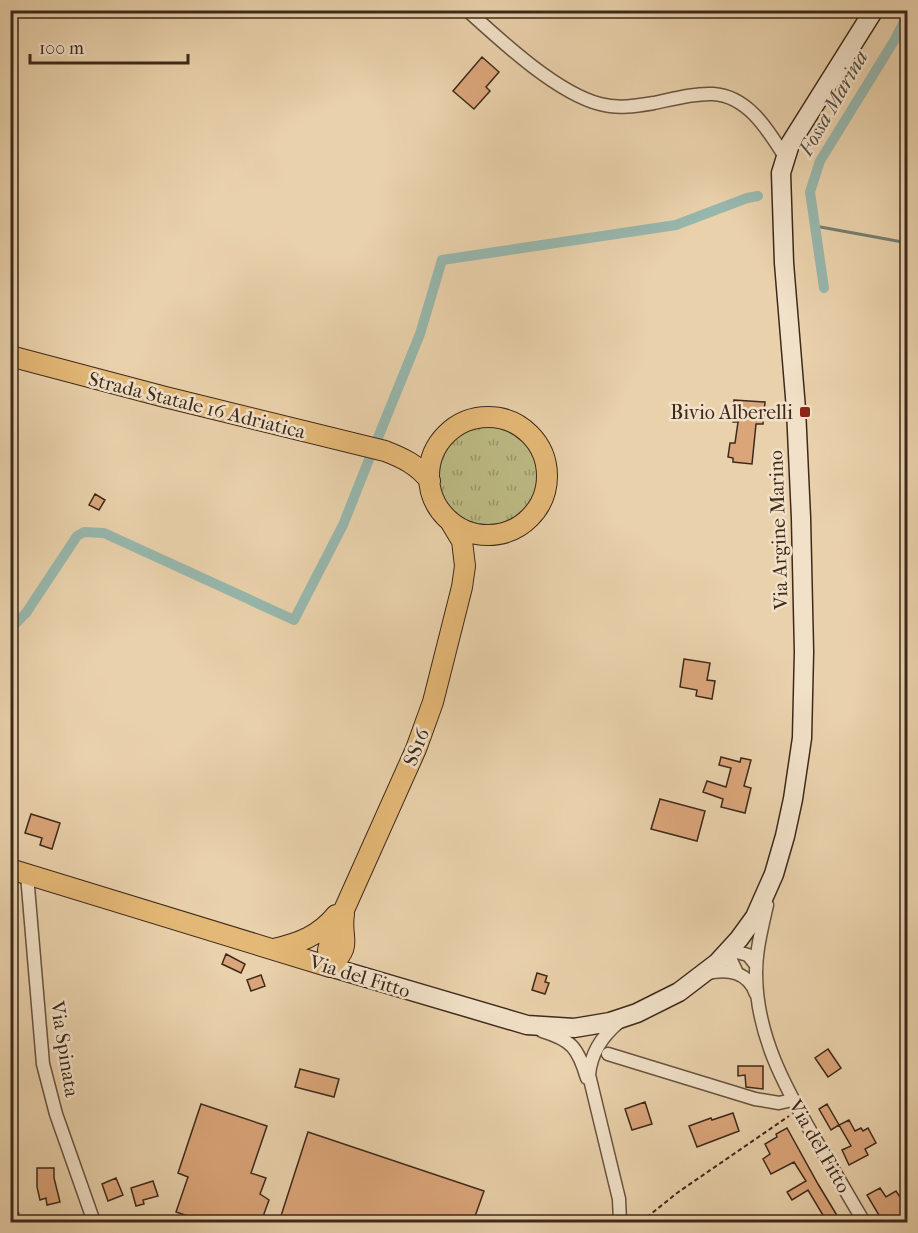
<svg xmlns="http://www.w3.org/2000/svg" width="918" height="1233" font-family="'IM FELL French Canon',serif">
<defs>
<pattern id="grass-tufts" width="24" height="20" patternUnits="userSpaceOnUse" patternTransform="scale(1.5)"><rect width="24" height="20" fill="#bcba84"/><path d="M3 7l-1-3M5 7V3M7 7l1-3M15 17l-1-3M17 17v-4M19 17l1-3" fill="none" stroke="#9a976b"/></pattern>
</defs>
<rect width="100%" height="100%" fill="#e9d1ab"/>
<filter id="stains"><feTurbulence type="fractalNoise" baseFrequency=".00333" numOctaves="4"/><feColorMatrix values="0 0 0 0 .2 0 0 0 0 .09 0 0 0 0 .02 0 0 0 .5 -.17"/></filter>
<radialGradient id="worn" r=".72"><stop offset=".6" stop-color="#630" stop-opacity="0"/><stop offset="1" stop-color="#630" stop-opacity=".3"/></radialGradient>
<!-- grass -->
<path fill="url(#grass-tufts)" stroke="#7d7250" stroke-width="1.5" d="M438 475a50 50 0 1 1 100 0a50 50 0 1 1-100 0Z"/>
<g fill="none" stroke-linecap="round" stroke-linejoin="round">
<!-- stream -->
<path stroke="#737e73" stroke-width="3" d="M 815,226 L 908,243"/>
<!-- canal -->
<path stroke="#97b7ad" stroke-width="10" d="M 824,288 L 810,192 L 820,161 L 894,41 L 908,14
M 377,440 L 420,334 L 442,260 L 676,225 L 747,198 L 758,196
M 10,629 L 26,613 L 77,536 L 84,532 L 104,533 L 294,620 L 343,525 L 370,457"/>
</g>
<!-- building -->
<path fill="#dba57a" stroke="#3e291c" stroke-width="1.5" d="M 482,57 L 499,72 L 486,87 L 490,91 L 474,109 L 453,91 Z
M 734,400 L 765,402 L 763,424 L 756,424 L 752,464 L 733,462 L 733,458 L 728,457 L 730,443 L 735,443 L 738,422 L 733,422 Z
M 95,494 L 105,500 L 99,510 L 89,505 Z
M 684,659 L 710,663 L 707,680 L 715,681 L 712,699 L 696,696 L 697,690 L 680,687 Z
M 721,757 L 740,762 L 741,758 L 751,760 L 744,786 L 751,788 L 745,813 L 721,807 L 723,799 L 703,792 L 707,781 L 726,787 L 731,768 L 719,765 Z
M 660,799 L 705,811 L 697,841 L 651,829 Z
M 31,814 L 60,823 L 52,849 L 40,845 L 42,838 L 25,833 Z
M 226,954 L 245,964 L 241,973 L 222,964 Z
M 537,973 L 547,976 L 545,982 L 549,983 L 545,994 L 532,990 Z
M 261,975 L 265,986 L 251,991 L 247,980 Z
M 828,1049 L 841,1068 L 828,1077 L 815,1058 Z
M 738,1066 L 763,1066 L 763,1089 L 746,1087 L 745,1075 L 738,1076 Z
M 300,1069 L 339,1079 L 334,1097 L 295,1087 Z
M 645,1102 L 652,1124 L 632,1130 L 625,1109 Z
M 201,1104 L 267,1126 L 251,1173 L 266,1178 L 260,1194 L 269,1200 L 261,1222 L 189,1222 L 191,1217 L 176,1212 L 188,1177 L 178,1173 Z
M 827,1104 L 839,1125 L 831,1130 L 819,1109 Z
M 733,1113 L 739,1131 L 697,1147 L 689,1126 L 711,1118 L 712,1120 Z
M 849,1120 L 855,1131 L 861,1128 L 863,1131 L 868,1128 L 876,1143 L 865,1149 L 868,1155 L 849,1165 L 842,1150 L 851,1146 L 839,1125 Z
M 787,1128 L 818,1184 L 841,1222 L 827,1222 L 808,1190 L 792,1200 L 787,1192 L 806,1181 L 794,1162 L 771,1174 L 763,1159 L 770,1154 L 765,1144 L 777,1137 L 776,1134 Z
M 308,1132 L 484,1191 L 473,1222 L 279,1222 Z
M 37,1168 L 54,1168 L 54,1178 L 60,1202 L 47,1205 L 46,1198 L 40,1200 L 37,1187 Z
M 116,1178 L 123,1195 L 108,1201 L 102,1184 Z
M 153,1181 L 158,1196 L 143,1200 L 144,1204 L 136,1206 L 131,1188 Z
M 880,1188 L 886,1197 L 896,1191 L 904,1203 L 908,1201 L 908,1212 L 890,1222 L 883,1222 L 867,1195 Z"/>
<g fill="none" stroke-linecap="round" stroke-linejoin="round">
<!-- street casing -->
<g stroke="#695340" stroke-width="15">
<path id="street" d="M 467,10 C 501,41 557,93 600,104 C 618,109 636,106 654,103 C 673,99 694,93 713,94 C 748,96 768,130 785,157
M 27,875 L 43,1064 L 56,1114 L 94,1222
M 767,905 C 762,927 756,950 756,973 C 756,1035 785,1087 815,1139 C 832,1167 848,1195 864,1222
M 707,973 C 728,969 748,971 756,994
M 737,973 L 730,958 L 730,950 L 748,955 L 756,965
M 619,1022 C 602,1036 591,1052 589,1075 L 619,1199 L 620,1222
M 542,1031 C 572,1040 578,1048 587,1078
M 608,1054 L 755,1099 L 779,1103 L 792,1100"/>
</g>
<!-- secondary casing -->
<g stroke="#3e291c" stroke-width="21">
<path id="secondary" d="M 330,967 L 527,1025 L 574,1028 L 610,1022 L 637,1013 L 679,992 L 717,963 L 739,939 L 755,917 L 774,874 L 785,836 L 793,799 L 802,738 L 804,652 L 801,518 L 796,409 L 784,263 L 781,173 L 790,144 L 874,10"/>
</g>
<!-- primary casing -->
<g stroke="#3e291c" stroke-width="22">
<path id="primary" d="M 10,356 L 165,397 L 385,451 C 403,458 418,465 430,481
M429 476a59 59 0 1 1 118 0a59 59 0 1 1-118 0Z
M 10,869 L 330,967
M 274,949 C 299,943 319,936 336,915
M 330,967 L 328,950 L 331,939 L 416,749 L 433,702 L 462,587 L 465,566 L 462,541 L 450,521
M 330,967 C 354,943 340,941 344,914"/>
</g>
<!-- path -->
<path stroke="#3e291c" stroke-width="2" stroke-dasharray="4.5 3" stroke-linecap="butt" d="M 641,1222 L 677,1193 L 789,1116"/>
<!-- street -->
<use href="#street" stroke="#f1e1c8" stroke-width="12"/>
<!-- secondary -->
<use href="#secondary" stroke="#f1e1c8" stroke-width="18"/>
<!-- primary -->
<use href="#primary" stroke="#e4b876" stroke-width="20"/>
<!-- rail -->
<path stroke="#3e291c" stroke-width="3" stroke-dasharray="10 10" stroke-linecap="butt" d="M 10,1210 L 37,1222"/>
</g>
<!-- markers -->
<rect fill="#8f2418" stroke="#f1e1c8" stroke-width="2" x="799" y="406" width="12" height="12" rx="3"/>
<g text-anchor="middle" stroke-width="5" stroke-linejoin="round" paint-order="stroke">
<!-- street labels -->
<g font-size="20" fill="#3e291c" stroke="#f1e1c8">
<text transform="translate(197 405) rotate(14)" y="7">Strada Statale 16 Adriatica</text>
<text transform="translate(778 530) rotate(-92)" y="7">Via Argine Marino</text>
<text transform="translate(416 747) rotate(-68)" y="7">SS16</text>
<text transform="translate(360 976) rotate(17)" y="7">Via del Fitto</text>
<text transform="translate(65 1049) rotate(81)" y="7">Via Spinata</text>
<text transform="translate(820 1146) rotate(60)" y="7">Via del Fitto</text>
</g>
<!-- poi labels -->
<g font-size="20" fill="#3e291c" stroke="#f1e1c8" text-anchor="end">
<text x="793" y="419">Bivio Alberelli</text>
</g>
<!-- water labels -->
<g font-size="21" font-style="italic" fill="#544c40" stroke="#f1e1c8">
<text transform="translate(833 103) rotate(-60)" y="7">Fossa Marina</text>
</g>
</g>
<!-- margin -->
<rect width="918" height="1233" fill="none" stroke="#e9d1ab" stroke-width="36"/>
<rect x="12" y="12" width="894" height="1209" fill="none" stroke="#3e291c" stroke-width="3"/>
<rect x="18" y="18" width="882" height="1197" fill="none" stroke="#3e291c" stroke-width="1.5"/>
<!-- scale -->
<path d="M30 54v9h158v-9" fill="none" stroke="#3e291c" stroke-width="3"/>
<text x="39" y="54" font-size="18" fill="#3e291c" stroke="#f1e1c8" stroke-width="4.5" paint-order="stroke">100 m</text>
<rect width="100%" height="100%" filter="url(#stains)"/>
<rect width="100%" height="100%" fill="url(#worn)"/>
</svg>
